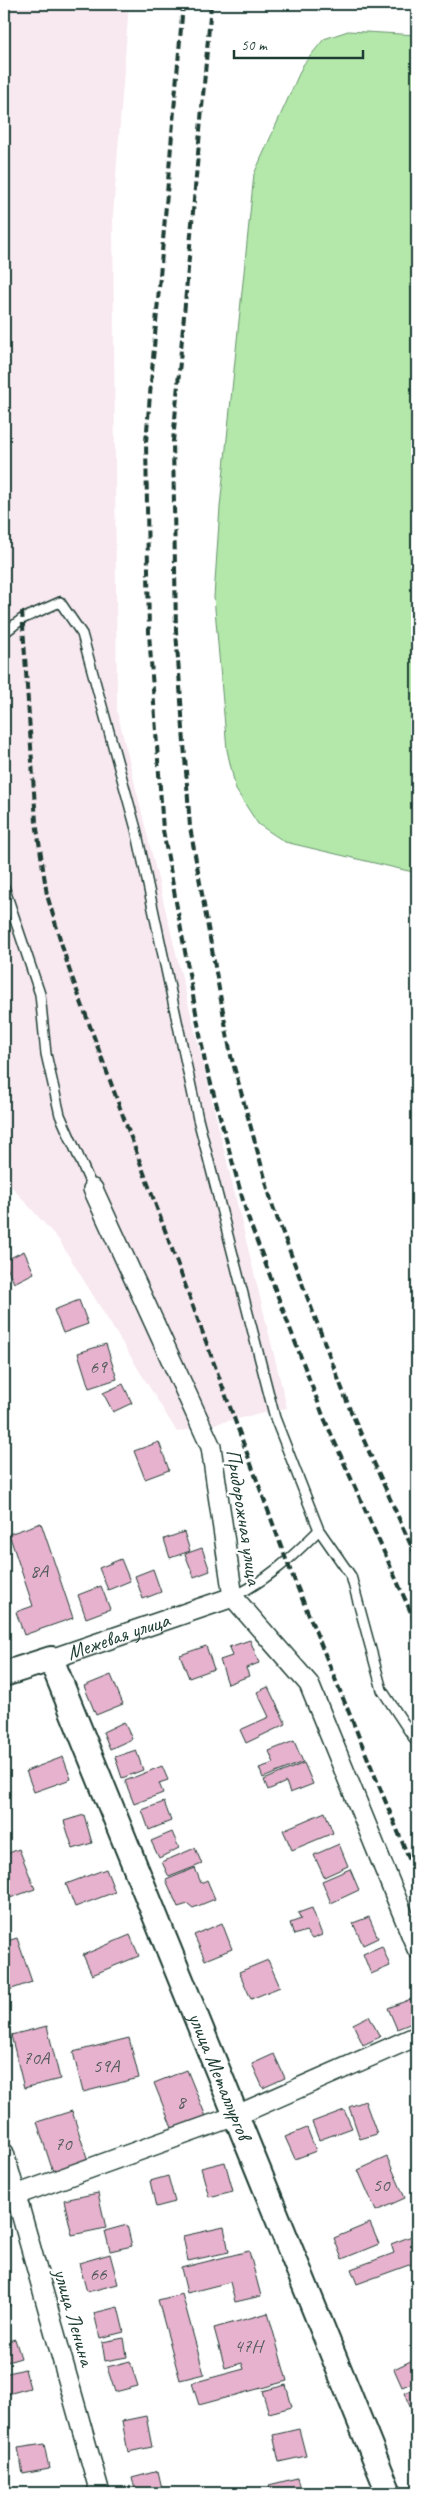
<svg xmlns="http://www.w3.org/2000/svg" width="421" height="2497" font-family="Caveat,sans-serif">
<rect width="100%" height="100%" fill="#fff"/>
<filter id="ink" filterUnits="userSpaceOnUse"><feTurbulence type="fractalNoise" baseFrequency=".02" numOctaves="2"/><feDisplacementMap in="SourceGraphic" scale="10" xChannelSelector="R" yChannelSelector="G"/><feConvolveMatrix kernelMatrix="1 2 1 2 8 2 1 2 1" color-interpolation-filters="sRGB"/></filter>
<g filter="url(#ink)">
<!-- built -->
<path fill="#f8e8f0" d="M 4,4 L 129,4 L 113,215 L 117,711 L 287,1408 L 177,1432 L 59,1240 L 4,1178 Z"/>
<!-- green -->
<path fill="#b3e8aa" stroke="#69926f" d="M 348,31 L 417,35 L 417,873 L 285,842 L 258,824 L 236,790 L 227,750 L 214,597 L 220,507 L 254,174 L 303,65 L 324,39 Z"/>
<!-- building -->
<path fill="#e7b2ce" stroke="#1f3d34" d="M 24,1251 L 34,1273 L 14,1283 L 4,1261 Z
M 79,1300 L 88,1324 L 63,1333 L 54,1310 Z
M 106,1344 L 117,1379 L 89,1388 L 78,1353 Z
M 123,1384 L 132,1403 L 113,1412 L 103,1393 Z
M 159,1442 L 169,1470 L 145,1479 L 134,1451 Z
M 41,1523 L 73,1618 L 24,1635 L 16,1612 L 33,1606 L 9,1534 Z
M 184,1532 L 190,1551 L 170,1558 L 164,1539 Z
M 202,1548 L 210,1571 L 194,1577 L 185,1554 Z
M 121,1559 L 130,1581 L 108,1590 L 99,1568 Z
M 153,1569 L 161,1592 L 143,1599 L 135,1576 Z
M 101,1586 L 110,1609 L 86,1618 L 78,1595 Z
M 250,1640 L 259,1663 L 246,1668 L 249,1676 L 228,1684 L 220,1660 L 232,1656 L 229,1647 Z
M 206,1646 L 214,1669 L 189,1678 L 180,1655 Z
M 111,1675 L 123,1704 L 96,1715 L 84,1686 Z
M 268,1687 L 286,1724 L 246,1743 L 240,1730 L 269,1717 L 257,1692 Z
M 124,1722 L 132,1739 L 110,1749 L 103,1732 Z
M 294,1741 L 303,1762 L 263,1778 L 259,1768 L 274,1763 L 269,1751 Z
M 136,1750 L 143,1770 L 122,1778 L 115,1757 Z
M 63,1757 L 71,1779 L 34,1792 L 26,1771 Z
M 304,1763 L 313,1784 L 290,1793 L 286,1782 L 268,1790 L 264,1780 Z
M 162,1766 L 168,1780 L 159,1783 L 163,1793 L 134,1804 L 125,1781 Z
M 164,1802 L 171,1821 L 149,1830 L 142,1810 Z
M 325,1812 L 333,1833 L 292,1850 L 283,1830 Z
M 84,1815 L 92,1843 L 73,1849 L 64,1821 Z
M 172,1832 L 179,1848 L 159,1858 L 151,1841 Z
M 339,1844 L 348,1866 L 324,1877 L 314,1855 Z
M 195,1848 L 202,1864 L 169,1877 L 162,1862 Z
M 19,1849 L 35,1889 L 10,1898 L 4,1883 L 4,1855 Z
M 195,1868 L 201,1883 L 207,1880 L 215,1899 L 193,1908 L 188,1904 L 178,1907 L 166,1880 Z
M 106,1869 L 115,1892 L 75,1907 L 66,1884 Z
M 350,1869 L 359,1890 L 331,1903 L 322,1881 Z
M 312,1908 L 322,1935 L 312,1939 L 306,1931 L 294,1935 L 290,1923 L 301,1919 L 298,1913 Z
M 369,1917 L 378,1938 L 363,1945 L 353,1923 Z
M 222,1923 L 232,1949 L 205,1960 L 194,1935 Z
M 130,1935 L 139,1956 L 92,1975 L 83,1955 Z
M 17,1938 L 32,1982 L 9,1990 L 4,1974 L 4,1942 Z
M 382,1946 L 390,1966 L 371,1974 L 363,1954 Z
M 268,1960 L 280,1987 L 251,1999 L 239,1972 Z
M 411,1999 L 417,2014 L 417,2021 L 397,2029 L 388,2008 Z
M 369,2016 L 380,2037 L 363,2045 L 353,2024 Z
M 47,2026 L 60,2079 L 24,2088 L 11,2035 Z
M 129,2038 L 139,2078 L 83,2092 L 73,2052 Z
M 274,2054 L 285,2078 L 263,2088 L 252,2064 Z
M 187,2070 L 207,2119 L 174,2133 L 154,2083 Z
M 365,2101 L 377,2134 L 360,2139 L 349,2107 Z
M 344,2110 L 352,2128 L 319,2140 L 312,2122 Z
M 72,2111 L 89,2164 L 54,2175 L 37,2122 Z
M 307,2128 L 316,2151 L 295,2159 L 285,2137 Z
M 387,2157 L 405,2198 L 376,2211 L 358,2170 Z
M 225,2162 L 233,2191 L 209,2197 L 201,2168 Z
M 168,2176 L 175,2202 L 156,2207 L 150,2181 Z
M 98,2193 L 106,2228 L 72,2235 L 64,2200 Z
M 370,2223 L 379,2244 L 342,2259 L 334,2238 Z
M 127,2225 L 132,2246 L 110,2251 L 105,2231 Z
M 224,2227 L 229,2252 L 188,2261 L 183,2236 Z
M 417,2234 L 417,2262 L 357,2284 L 351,2269 L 394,2253 L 391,2244 Z
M 249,2251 L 261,2296 L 235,2302 L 230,2282 L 187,2293 L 181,2268 Z
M 110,2254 L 118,2284 L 87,2292 L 79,2263 Z
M 4,2286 L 10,2306 L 4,2308 Z
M 182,2294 L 204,2374 L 180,2380 L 158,2300 Z
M 118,2307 L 124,2332 L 100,2338 L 94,2313 Z
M 268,2313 L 287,2381 L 199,2405 L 192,2383 L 244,2369 L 242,2363 L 225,2368 L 214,2328 Z
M 124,2338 L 127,2357 L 105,2361 L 102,2342 Z
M 15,2339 L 21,2358 L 4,2363 L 4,2342 Z
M 417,2358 L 417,2381 L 402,2387 L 394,2369 Z
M 130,2361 L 138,2386 L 115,2392 L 107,2367 Z
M 25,2369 L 30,2388 L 4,2395 L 4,2374 Z
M 286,2385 L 292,2407 L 269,2413 L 262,2391 Z
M 417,2387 L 417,2408 L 412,2411 L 404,2393 Z
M 146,2416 L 152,2447 L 128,2452 L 122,2421 Z
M 299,2429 L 306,2456 L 279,2462 L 273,2435 Z
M 44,2444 L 49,2469 L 23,2474 L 18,2448 Z
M 158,2471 L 163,2493 L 136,2493 L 132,2478 Z
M 297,2478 L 301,2493 L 271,2493 L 269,2485 Z"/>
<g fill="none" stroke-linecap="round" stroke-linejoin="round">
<!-- service casing -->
<g stroke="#1f3d34" stroke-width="12">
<path id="service" d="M 4,633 L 22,619 L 60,602 L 82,634 L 136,829 L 198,1119 L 275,1418 L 319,1530 L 351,1576 L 382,1690 L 417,1743
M 4,887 L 40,994 L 46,1054 L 60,1115 L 93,1189
M 233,1597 C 270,1578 290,1559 319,1530"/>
</g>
<!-- minor casing -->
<g stroke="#1f3d34" stroke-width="22">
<g id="minor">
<path d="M 93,1189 L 211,1447 L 233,1597 L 309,1684 L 417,1949"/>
<path id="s1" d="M 51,1659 L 233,1597"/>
<path d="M 4,2153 L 100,2493"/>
<path d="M 16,2195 L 235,2116 L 417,2036"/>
</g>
</g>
<!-- tertiary casing -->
<g stroke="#1f3d34" stroke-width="28">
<g id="tertiary">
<path id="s2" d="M 4,1674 L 51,1659 L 389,2493"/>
</g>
</g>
<!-- service -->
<use href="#service" stroke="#fff" stroke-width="9"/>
<!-- minor -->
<use href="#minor" stroke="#fff" stroke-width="19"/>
<!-- tertiary -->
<use href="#tertiary" stroke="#fff" stroke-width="24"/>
<!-- rail -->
<path stroke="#1f3d34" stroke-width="4" stroke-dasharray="8 4" stroke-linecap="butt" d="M 183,4 L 146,442 L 149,633 L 163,830 L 205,1062 L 247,1215 L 324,1418 L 417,1626
M 211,4 L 173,442 L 176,631 L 190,827 L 231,1056 L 273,1207 L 349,1407 L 417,1559
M 22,611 L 36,822 L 47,895 L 69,969 L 287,1562 L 417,1878"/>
</g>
</g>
<g text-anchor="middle" stroke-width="4.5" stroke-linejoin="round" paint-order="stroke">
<!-- number labels -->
<g font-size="19" fill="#515a5a">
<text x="98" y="1373">69</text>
<text x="39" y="1577">8А</text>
<text x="36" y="2064">70А</text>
<text x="106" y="2072">59А</text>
<text x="181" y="2108">8</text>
<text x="63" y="2150">70</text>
<text x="381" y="2191">50</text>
<text x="98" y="2280">66</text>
<text x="248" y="2352">47Н</text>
</g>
<!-- street labels -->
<g font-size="21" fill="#1f3d34" stroke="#fff">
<text transform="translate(244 1517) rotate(81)" y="7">Придорожная улица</text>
<text dy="7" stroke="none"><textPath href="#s1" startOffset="71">Межевая улица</textPath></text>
<text dy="7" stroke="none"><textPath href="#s2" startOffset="499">улица Металлургов</textPath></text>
<text transform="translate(74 2317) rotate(74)" y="7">улица Ленина</text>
</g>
</g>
<!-- margin -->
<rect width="421" height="2497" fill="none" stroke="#fff" stroke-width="20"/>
<rect x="10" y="10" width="401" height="2477" fill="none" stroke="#1f3d34" stroke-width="2" filter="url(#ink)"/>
<!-- scale -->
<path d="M234 50v8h129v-8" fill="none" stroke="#1f3d34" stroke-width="2.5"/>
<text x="241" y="50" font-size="15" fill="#1f3d34" stroke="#ffffff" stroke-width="4" paint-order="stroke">50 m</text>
</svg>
